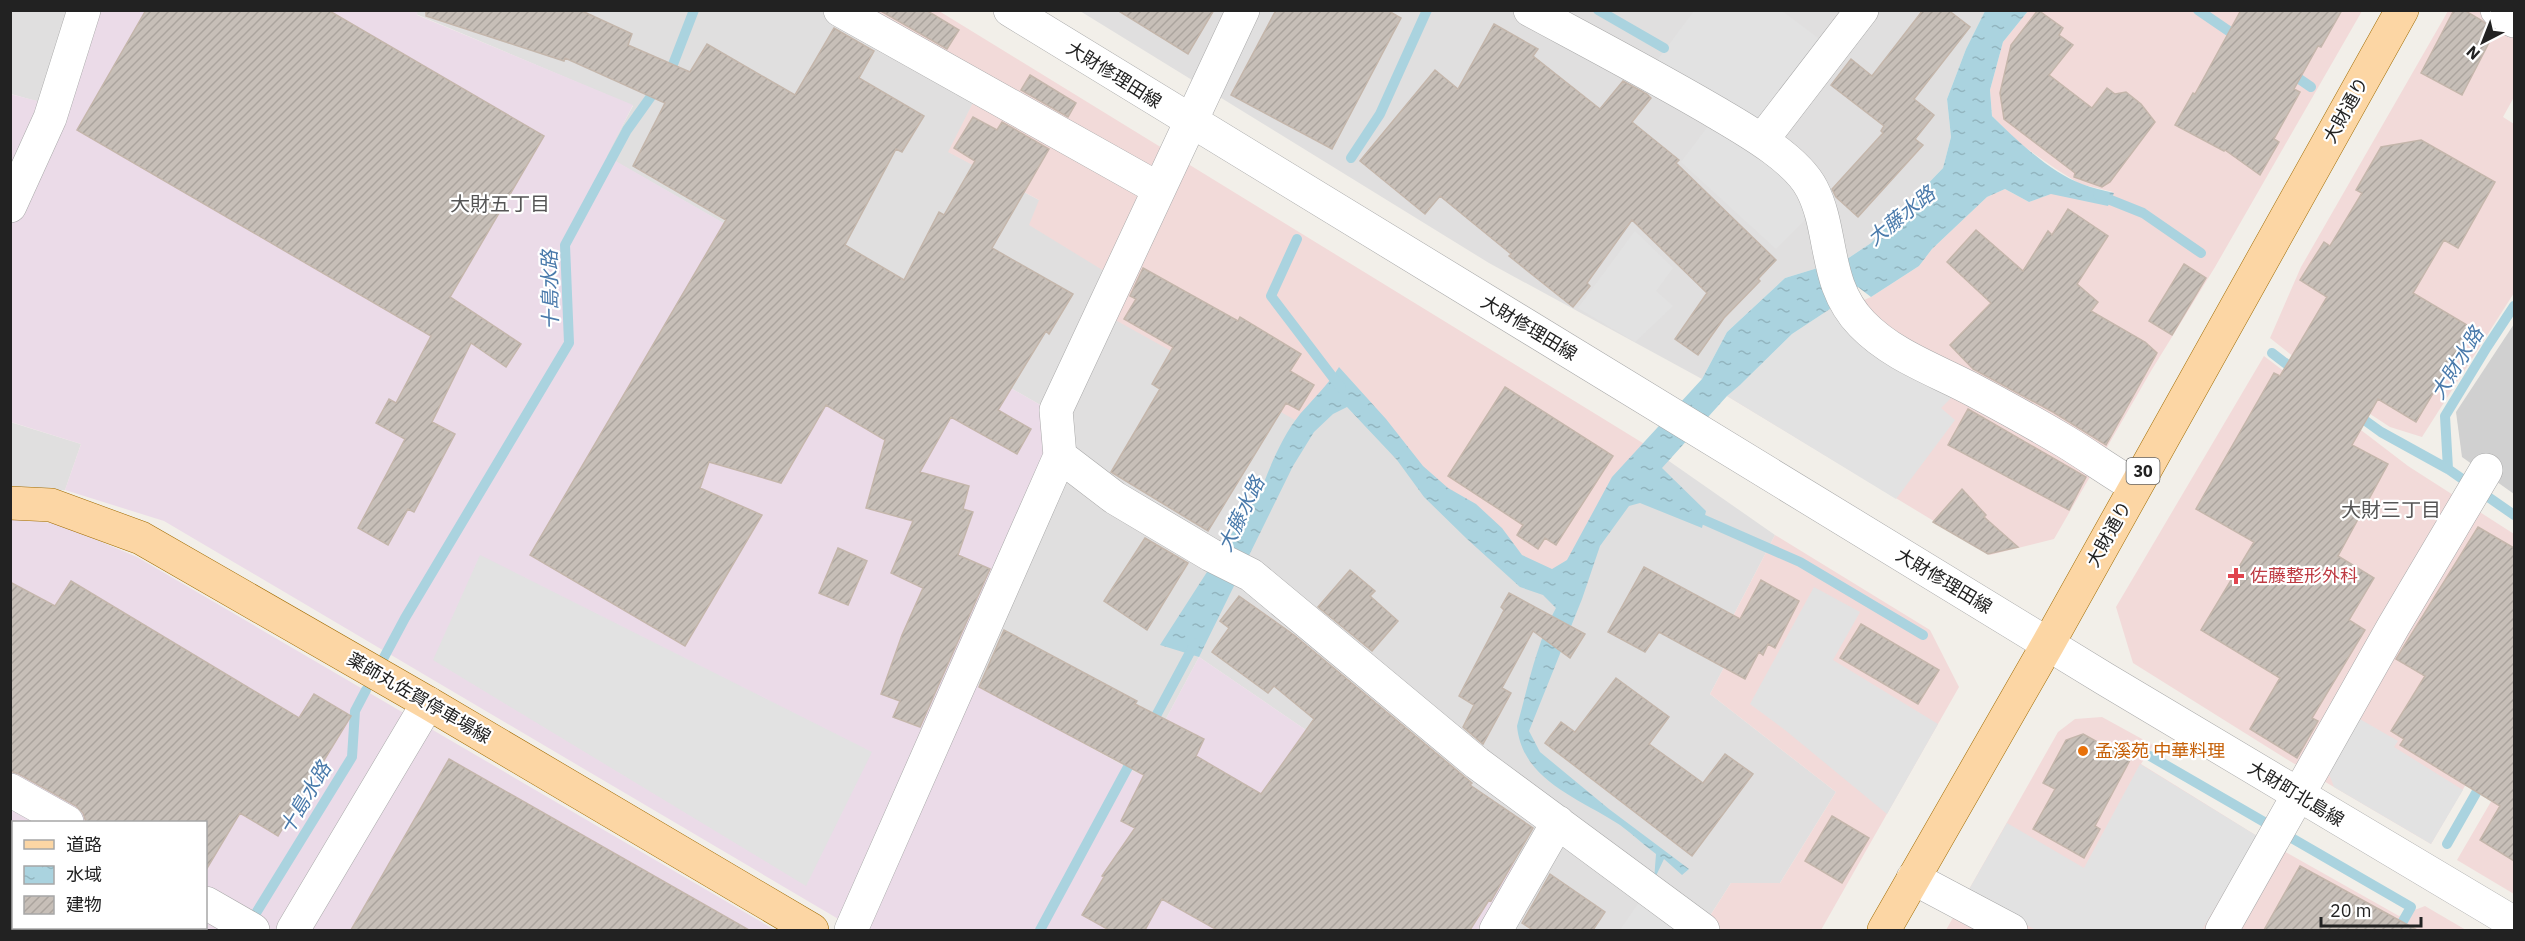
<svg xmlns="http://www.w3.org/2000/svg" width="2525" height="941" font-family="'IBM Plex Sans','Noto Sans JP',sans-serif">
<defs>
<pattern id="water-ripples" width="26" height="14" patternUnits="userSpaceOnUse" patternTransform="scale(1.5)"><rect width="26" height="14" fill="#aad3df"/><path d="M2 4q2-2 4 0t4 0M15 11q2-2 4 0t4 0" fill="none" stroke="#92b5bf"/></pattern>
<pattern id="building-hatch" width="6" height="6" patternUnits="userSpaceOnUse" patternTransform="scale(1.5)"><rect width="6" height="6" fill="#c7bfb8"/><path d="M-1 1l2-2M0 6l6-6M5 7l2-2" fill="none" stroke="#aba49e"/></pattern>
</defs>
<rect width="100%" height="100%" fill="#f2efe9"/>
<!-- residential -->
<path fill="#e0dfdf" d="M 418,10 L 873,11 L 986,77 L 949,152 L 1039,200 L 1346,379 L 1646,445 L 1775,535 L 1728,626 L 1740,637 L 1710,694 L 1836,792 L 1780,883 L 1731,883 L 1701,930 L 1493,930 L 1372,775 L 1199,657 L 1137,773 L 957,673 L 1049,410 L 606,156 L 633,106 L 416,14 Z
M 10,11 L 98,11 L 65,109 L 11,94 Z
M 1080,11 L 1985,11 L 1966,49 L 1947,99 L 1951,137 L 1943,168 L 1871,243 L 1847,259 L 1785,278 L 1727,332 L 1702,379 L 1489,263 Z
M 10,422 L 81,444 L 65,490 L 11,490 Z"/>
<!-- commercial -->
<path fill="#f2dad9" d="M 873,11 L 939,11 L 1646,445 L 1561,586 L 1510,561 L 1416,469 L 1347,379 L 1304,425 L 1110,317 L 1122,282 L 1029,225 L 1039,200 L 948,152 L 986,77 Z
M 2028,11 L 2362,11 L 2215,267 L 2151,371 L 2054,539 L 1990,555 L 1727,396 L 1830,309 L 1838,311 L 1871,297 L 1919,266 L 1932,249 L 1987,197 L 2005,189 L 2029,202 L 2051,194 L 2113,192 L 2080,184 L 2056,169 L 2019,143 L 1992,116 L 1990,90 L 2003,42 Z
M 2448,11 L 2514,11 L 2514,97 L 2503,117 L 2514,124 L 2514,293 L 2422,437 L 2390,427 L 2344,397 L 2270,338 L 2301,267 Z
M 2264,356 L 2408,466 L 2514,534 L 2514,702 L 2431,844 L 2293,763 L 2133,663 L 2116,607 Z
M 1775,535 L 1930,630 L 1959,687 L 1821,930 L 1701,930 L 1731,883 L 1780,883 L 1836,792 L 1710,694 L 1740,637 L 1728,626 Z
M 2102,717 L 2153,745 L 2141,764 L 2257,836 L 2399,916 L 2425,906 L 2466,930 L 1946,930 L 2058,732 L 2075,719 Z
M 2514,762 L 2514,894 L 2457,860 Z"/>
<!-- industrial -->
<path fill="#ebdbe8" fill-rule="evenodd" d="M 418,10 L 417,15 L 633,105 L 607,156 L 1049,410 L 1046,473 L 958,674 L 1137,773 L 1199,657 L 1372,775 L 1528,872 L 1493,930 L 857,930 L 164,521 L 65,490 L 81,444 L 11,422 L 10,94 L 65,108 L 98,11 Z
M 11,518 L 59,524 L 137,557 L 775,930 L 11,930 ZM 14,822 L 206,822 L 206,928 L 14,928 Z"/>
<!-- religious -->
<path fill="#d0d0d0" d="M 2514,324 L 2514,494 L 2462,457 L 2456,412 Z"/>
<!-- parking -->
<path fill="#e2e2e2" d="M 1694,11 L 1782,11 L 1822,41 L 1753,123 L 1656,62 Z
M 1709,125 L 1744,146 L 1787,178 L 1807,218 L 1776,249 L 1681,162 Z
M 1635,231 L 1673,268 L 1656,291 L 1673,306 L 1635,342 L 1578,308 Z
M 1830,309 L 1838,311 L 1954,395 L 1941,408 L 1955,420 L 1896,499 L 1727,396 L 1740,385 L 1792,334 Z
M 480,555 L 872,752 L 806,886 L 433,660 Z
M 1814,587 L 1860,612 L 1833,660 L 1938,724 L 1887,814 L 1785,730 L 1750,704 Z
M 2358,718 L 2398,741 L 2394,747 L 2463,790 L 2431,844 L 2334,787 L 2328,771 Z
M 2140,764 L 2257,836 L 2202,930 L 2036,930 L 1967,893 L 2007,823 L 2084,868 Z
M 1642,898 L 1691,930 L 1620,930 Z"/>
<!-- water -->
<path fill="url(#water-ripples)" d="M 1985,11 L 2028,11 L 2003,42 L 1990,90 L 1992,116 C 2014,138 2052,174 2082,184 C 2092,188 2103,190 2114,193 L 2108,206 L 2051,194 L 2029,202 L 2005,189 L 1987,197 L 1932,249 L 1919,266 L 1871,297 L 1858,287 L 1829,300 L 1830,309 L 1792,334 L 1740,385 L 1727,396 L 1662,468 L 1706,511 L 1702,528 L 1640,503 L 1629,506 L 1600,546 L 1582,599 L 1529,731 L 1540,752 L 1609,809 L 1689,869 L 1682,875 L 1664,859 L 1654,880 L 1656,854 C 1644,845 1632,834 1620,825 C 1581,799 1522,781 1517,726 C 1528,687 1536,644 1556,608 L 1543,595 L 1520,587 L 1467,539 L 1424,497 L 1397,460 L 1347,407 L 1333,414 L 1314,432 L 1293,466 L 1199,657 L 1160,645 L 1263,485 C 1272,461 1284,434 1300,414 C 1314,398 1328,385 1339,367 L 1386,419 L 1423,466 L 1448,488 L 1476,504 L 1502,528 L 1522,555 L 1552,569 L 1567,560 L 1612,477 L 1702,379 L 1727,332 L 1785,278 L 1847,259 L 1871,243 L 1943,168 L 1951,137 L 1947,99 L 1966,49 Z"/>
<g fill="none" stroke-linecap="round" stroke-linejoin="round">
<!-- stream -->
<path stroke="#aad3df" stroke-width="10" d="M 1598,10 L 1664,48
M 2198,10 L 2239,38
M 2289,72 L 2311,87
M 1351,158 L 1380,114 L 1427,10
M 2098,195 L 2143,213 L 2201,253
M 1297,239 L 1271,296 L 1341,388
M 2514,306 L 2487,347 L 2445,416 L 2448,469 L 2514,515
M 2272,353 L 2297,372
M 2356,414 L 2381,432 L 2448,469
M 1693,515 L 1800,562 L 1923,635
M 382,661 L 405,618 L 569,343 L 565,245 L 627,130 L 672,67 L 694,10
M 1150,727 L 1195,643
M 2150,756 L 2411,907 L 2398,930
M 2447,844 L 2484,779
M 253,918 L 352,757 L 355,711 L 366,690
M 1040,930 L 1135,754"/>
</g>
<!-- building -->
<path fill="url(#building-hatch)" stroke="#c4b6ab" stroke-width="1.5" d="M 146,10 L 328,10 L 544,136 L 450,297 L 521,344 L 506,367 L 471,343 L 432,422 L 455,434 L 414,512 L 408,509 L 388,545 L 358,528 L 405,439 L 376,423 L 389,399 L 396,403 L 431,336 L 77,130 Z
M 426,10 L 580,10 L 632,34 L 628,45 L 690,72 L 707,44 L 795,95 L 834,28 L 874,51 L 859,78 L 924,116 L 902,152 L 896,149 L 845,245 L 904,280 L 939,212 L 944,215 L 975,161 L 954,148 L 973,117 L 997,130 L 1002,122 L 1049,149 L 992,248 L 1073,294 L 1049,334 L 1046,331 L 998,410 L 1031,429 L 1017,454 L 951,417 L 920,472 L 969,486 L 963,509 L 973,512 L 958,555 L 990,569 L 920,727 L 893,717 L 900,701 L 881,694 L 902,635 L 923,588 L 891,573 L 913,521 L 866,508 L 885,440 L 826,405 L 781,483 L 709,462 L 700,488 L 762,515 L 685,646 L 530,555 L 726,220 L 633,166 L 665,103 L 565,58 L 564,61 L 426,16 Z
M 879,10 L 926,10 L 959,30 L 947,49 Z
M 1117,10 L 1214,10 L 1188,54 Z
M 1276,10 L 1387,10 L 1401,18 L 1332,149 L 1231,95 Z
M 1923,10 L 1948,10 L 1970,27 L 1914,99 L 1934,115 L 1915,139 L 1923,145 L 1858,217 L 1836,197 L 1832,189 L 1883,133 L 1881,131 L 1884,126 L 1831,85 L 1851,59 L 1872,76 Z
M 2038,10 L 2063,28 L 2059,35 L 2073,45 L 2049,75 L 2092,108 L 2107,88 L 2115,94 L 2126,92 L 2141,104 L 2155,122 L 2110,182 L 2102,187 L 2074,177 L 2075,173 L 2004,119 L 2000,93 L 2011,45 Z
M 2241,10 L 2342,10 L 2321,47 L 2318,46 L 2294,89 L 2300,92 L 2274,139 L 2279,142 L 2260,175 L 2225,150 L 2224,151 L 2175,125 L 2193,93 L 2195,94 Z
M 2454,10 L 2464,10 L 2481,20 L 2495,31 L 2462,95 L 2421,73 Z
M 1494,24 L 1538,49 L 1533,56 L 1600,109 L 1623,81 L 1647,94 L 1651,98 L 1632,122 L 1679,160 L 1676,163 L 1776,260 L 1758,279 L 1760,281 L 1724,318 L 1698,355 L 1675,339 L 1707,293 L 1632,220 L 1587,283 L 1590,286 L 1573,307 L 1509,256 L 1511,254 L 1440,196 L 1425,214 L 1360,161 L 1435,70 L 1458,89 Z
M 1030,75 L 1076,103 L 1068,117 L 1021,90 Z
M 2421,140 L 2495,182 L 2458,248 L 2444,240 L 2413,293 L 2472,328 L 2416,422 L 2378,399 L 2352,445 L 2388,464 L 2338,556 L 2374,578 L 2349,620 L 2365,630 L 2312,718 L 2318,721 L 2297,758 L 2250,729 L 2280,678 L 2201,630 L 2254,542 L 2196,509 L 2274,373 L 2280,376 L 2327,297 L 2300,280 L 2324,242 L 2330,246 L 2362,193 L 2356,190 L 2381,147 Z
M 2068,209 L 2108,236 L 2077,284 L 2098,302 L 2091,311 L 2145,342 L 2157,353 L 2106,445 L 2053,412 L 1973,369 L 1950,345 L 1991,303 L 1947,262 L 1976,230 L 2023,271 L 2048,231 L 2052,235 Z
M 2184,264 L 2206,278 L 2172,335 L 2149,321 Z
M 1143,268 L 1238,321 L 1240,317 L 1301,354 L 1290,371 L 1314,385 L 1299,410 L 1286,403 L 1208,531 L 1111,472 L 1160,389 L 1152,384 L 1173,347 L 1124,319 L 1136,299 L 1130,296 Z
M 1505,387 L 1613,456 L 1556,545 L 1545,538 L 1538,549 L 1517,535 L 1523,525 L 1448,476 Z
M 1968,409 L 2086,477 L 2069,510 L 1948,445 Z
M 1962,489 L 1986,515 L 1984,517 L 2018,547 L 1988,554 L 1933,522 Z
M 2478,527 L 2514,548 L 2514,861 L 2480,840 L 2500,806 L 2400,745 L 2404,739 L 2391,731 L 2425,676 L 2396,659 Z
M 1145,538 L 1188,563 L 1147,630 L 1104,601 Z
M 838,548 L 867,561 L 848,605 L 819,593 Z
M 1644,567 L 1740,619 L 1761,580 L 1799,601 L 1775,648 L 1768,644 L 1763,655 L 1759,652 L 1745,679 L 1659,632 L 1645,652 L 1608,632 Z
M 1350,570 L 1375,591 L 1370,596 L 1398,621 L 1372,651 L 1318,607 Z
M 71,581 L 299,718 L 314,694 L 351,716 L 278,836 L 240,813 L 206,870 L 206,822 L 86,822 L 83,813 L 76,806 L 19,774 L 10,771 L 10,582 L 55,606 Z
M 1509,593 L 1585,634 L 1570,658 L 1533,631 L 1502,688 L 1511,693 L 1483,744 L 1463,727 L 1474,705 L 1459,696 L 1504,610 L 1501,607 Z
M 1239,596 L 1294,635 L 1472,783 L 1470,785 L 1533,828 L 1491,901 L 1489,900 L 1470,930 L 1217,930 L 1162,899 L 1145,930 L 1109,930 L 1082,915 L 1104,877 L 1102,876 L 1135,828 L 1121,821 L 1144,775 L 979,687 L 1004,630 L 1137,701 L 1135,704 L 1204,739 L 1196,756 L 1261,794 L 1314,719 L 1274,686 L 1268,693 L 1212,652 L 1229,628 L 1220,621 Z
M 1861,624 L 1939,670 L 1918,704 L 1840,658 Z
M 1616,678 L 1669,717 L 1649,744 L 1703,783 L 1725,754 L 1753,774 L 1692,856 L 1545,743 L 1561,722 L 1575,732 Z
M 2083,734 L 2130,760 L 2095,826 L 2100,829 L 2084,858 L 2033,829 L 2055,789 L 2043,783 L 2066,740 Z
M 449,759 L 749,930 L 351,930 Z
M 1832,816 L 1869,838 L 1842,883 L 1805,861 Z
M 2300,866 L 2417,930 L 2264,930 Z
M 1550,874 L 1605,912 L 1593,930 L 1533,930 L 1522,923 Z"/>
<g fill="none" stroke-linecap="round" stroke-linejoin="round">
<!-- minor casing -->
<g stroke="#a9a9a9" stroke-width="34">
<path id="minor" d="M 840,10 L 1159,189
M 1010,10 L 2105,679 L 2514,923
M 1530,10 C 1593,44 1656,77 1717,113 C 1746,130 1797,159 1812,189 C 1834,232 1823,284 1862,324 C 1893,356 1936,370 1975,391 C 2005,407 2036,424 2066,442 C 2089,456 2111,472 2135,486
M 2497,10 L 2514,21
M 1762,140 L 1862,10
M 10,206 L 50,118 L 84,10
M 1060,456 L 1115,498 L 1211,555 L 1251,575 L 1477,763 L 1703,930
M 10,790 L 67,822
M 1913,878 L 2011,930
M 206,903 L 253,930
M 293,930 L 428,703
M 851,930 L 1060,456 L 1056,410 L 1243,10
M 1496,930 L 1558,822
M 2222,930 L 2393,627 L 2486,470"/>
</g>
<!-- major casing -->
<g stroke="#a06b00" stroke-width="34">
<path id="major" d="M 10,503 L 51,505 L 141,538 L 428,703 L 812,930
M 1884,930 L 2048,644 L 2402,10"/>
</g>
<!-- minor -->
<use href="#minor" stroke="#fff" stroke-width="33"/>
<!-- major -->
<use href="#major" stroke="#fcd6a4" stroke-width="33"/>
</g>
<!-- markers -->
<path fill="#e0444e" stroke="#fff" stroke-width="2" d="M2233 567h6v6h6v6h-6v6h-6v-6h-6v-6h6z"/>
<circle fill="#e8710a" stroke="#fff" stroke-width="2" cx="2083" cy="751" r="6"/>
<g text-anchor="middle" stroke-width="4.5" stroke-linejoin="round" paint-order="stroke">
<!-- shield labels -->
<rect fill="#fff" stroke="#646464" stroke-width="1.5" x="2126.5" y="458" width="33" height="26" rx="4.5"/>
<g font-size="16" font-weight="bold" fill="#222">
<text x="2143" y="477">30</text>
</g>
<!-- street labels -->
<g font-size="18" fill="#222" stroke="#fff">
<text transform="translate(1114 75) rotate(32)" y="6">大財修理田線</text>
<text transform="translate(2346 110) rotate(-61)" y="6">大財通り</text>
<text transform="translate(1529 328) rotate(31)" y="6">大財修理田線</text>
<text transform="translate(2109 534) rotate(-61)" y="6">大財通り</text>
<text transform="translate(1944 581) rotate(31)" y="6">大財修理田線</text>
<text transform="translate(419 698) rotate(30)" y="6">薬師丸佐賀停車場線</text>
<text transform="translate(2296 794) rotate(31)" y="6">大財町北島線</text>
</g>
<!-- health labels -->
<g font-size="18" fill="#be3a42" stroke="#fff" text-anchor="start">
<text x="2250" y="582">佐藤整形外科</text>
</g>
<!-- food labels -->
<g font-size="18" fill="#c56008" stroke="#fff" text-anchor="start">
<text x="2095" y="757">孟溪苑 中華料理</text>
</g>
<!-- neighbourhood labels -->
<g font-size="20" fill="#555" stroke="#fff">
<text x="500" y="211">大財五丁目</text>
<text x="2391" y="517">大財三丁目</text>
</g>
<!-- water labels -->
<g font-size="20" font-style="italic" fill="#4a7aab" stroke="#fff">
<text transform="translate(1901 216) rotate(-39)" y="7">大藤水路</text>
<text transform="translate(550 290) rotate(-91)" y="7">十島水路</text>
<text transform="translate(2457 363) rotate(-58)" y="7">大財水路</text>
<text transform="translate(1241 514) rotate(-64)" y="7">大藤水路</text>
<text transform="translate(305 798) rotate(-59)" y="7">十島水路</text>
</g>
</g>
<!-- border -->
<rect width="2525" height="941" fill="none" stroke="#222222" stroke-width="24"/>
<!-- legend -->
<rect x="12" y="821" width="195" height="108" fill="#ffffff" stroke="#a7a7a7" stroke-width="1.5"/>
<rect x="24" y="840" width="30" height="9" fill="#fcd6a4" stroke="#a7a7a7" stroke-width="1.5"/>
<text x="66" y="851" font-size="18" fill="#222222">道路</text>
<rect x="24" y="866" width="30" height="18" fill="url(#water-ripples)" stroke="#a7a7a7" stroke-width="1.5"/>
<text x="66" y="881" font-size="18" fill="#222222">水域</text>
<rect x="24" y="896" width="30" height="18" fill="url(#building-hatch)" stroke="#a7a7a7" stroke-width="1.5"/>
<text x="66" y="911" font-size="18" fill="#222222">建物</text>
<!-- north arrow -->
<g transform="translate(2483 42) rotate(222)" stroke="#ffffff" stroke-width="4.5" paint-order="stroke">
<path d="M0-4.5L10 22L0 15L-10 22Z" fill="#222222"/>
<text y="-9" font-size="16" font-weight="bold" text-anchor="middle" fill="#222222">N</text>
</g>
<!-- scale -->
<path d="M2321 917v9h100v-9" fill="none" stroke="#222222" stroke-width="3"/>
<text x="2330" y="917" font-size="18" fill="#222222" stroke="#ffffff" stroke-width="4.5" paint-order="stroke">20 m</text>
</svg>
